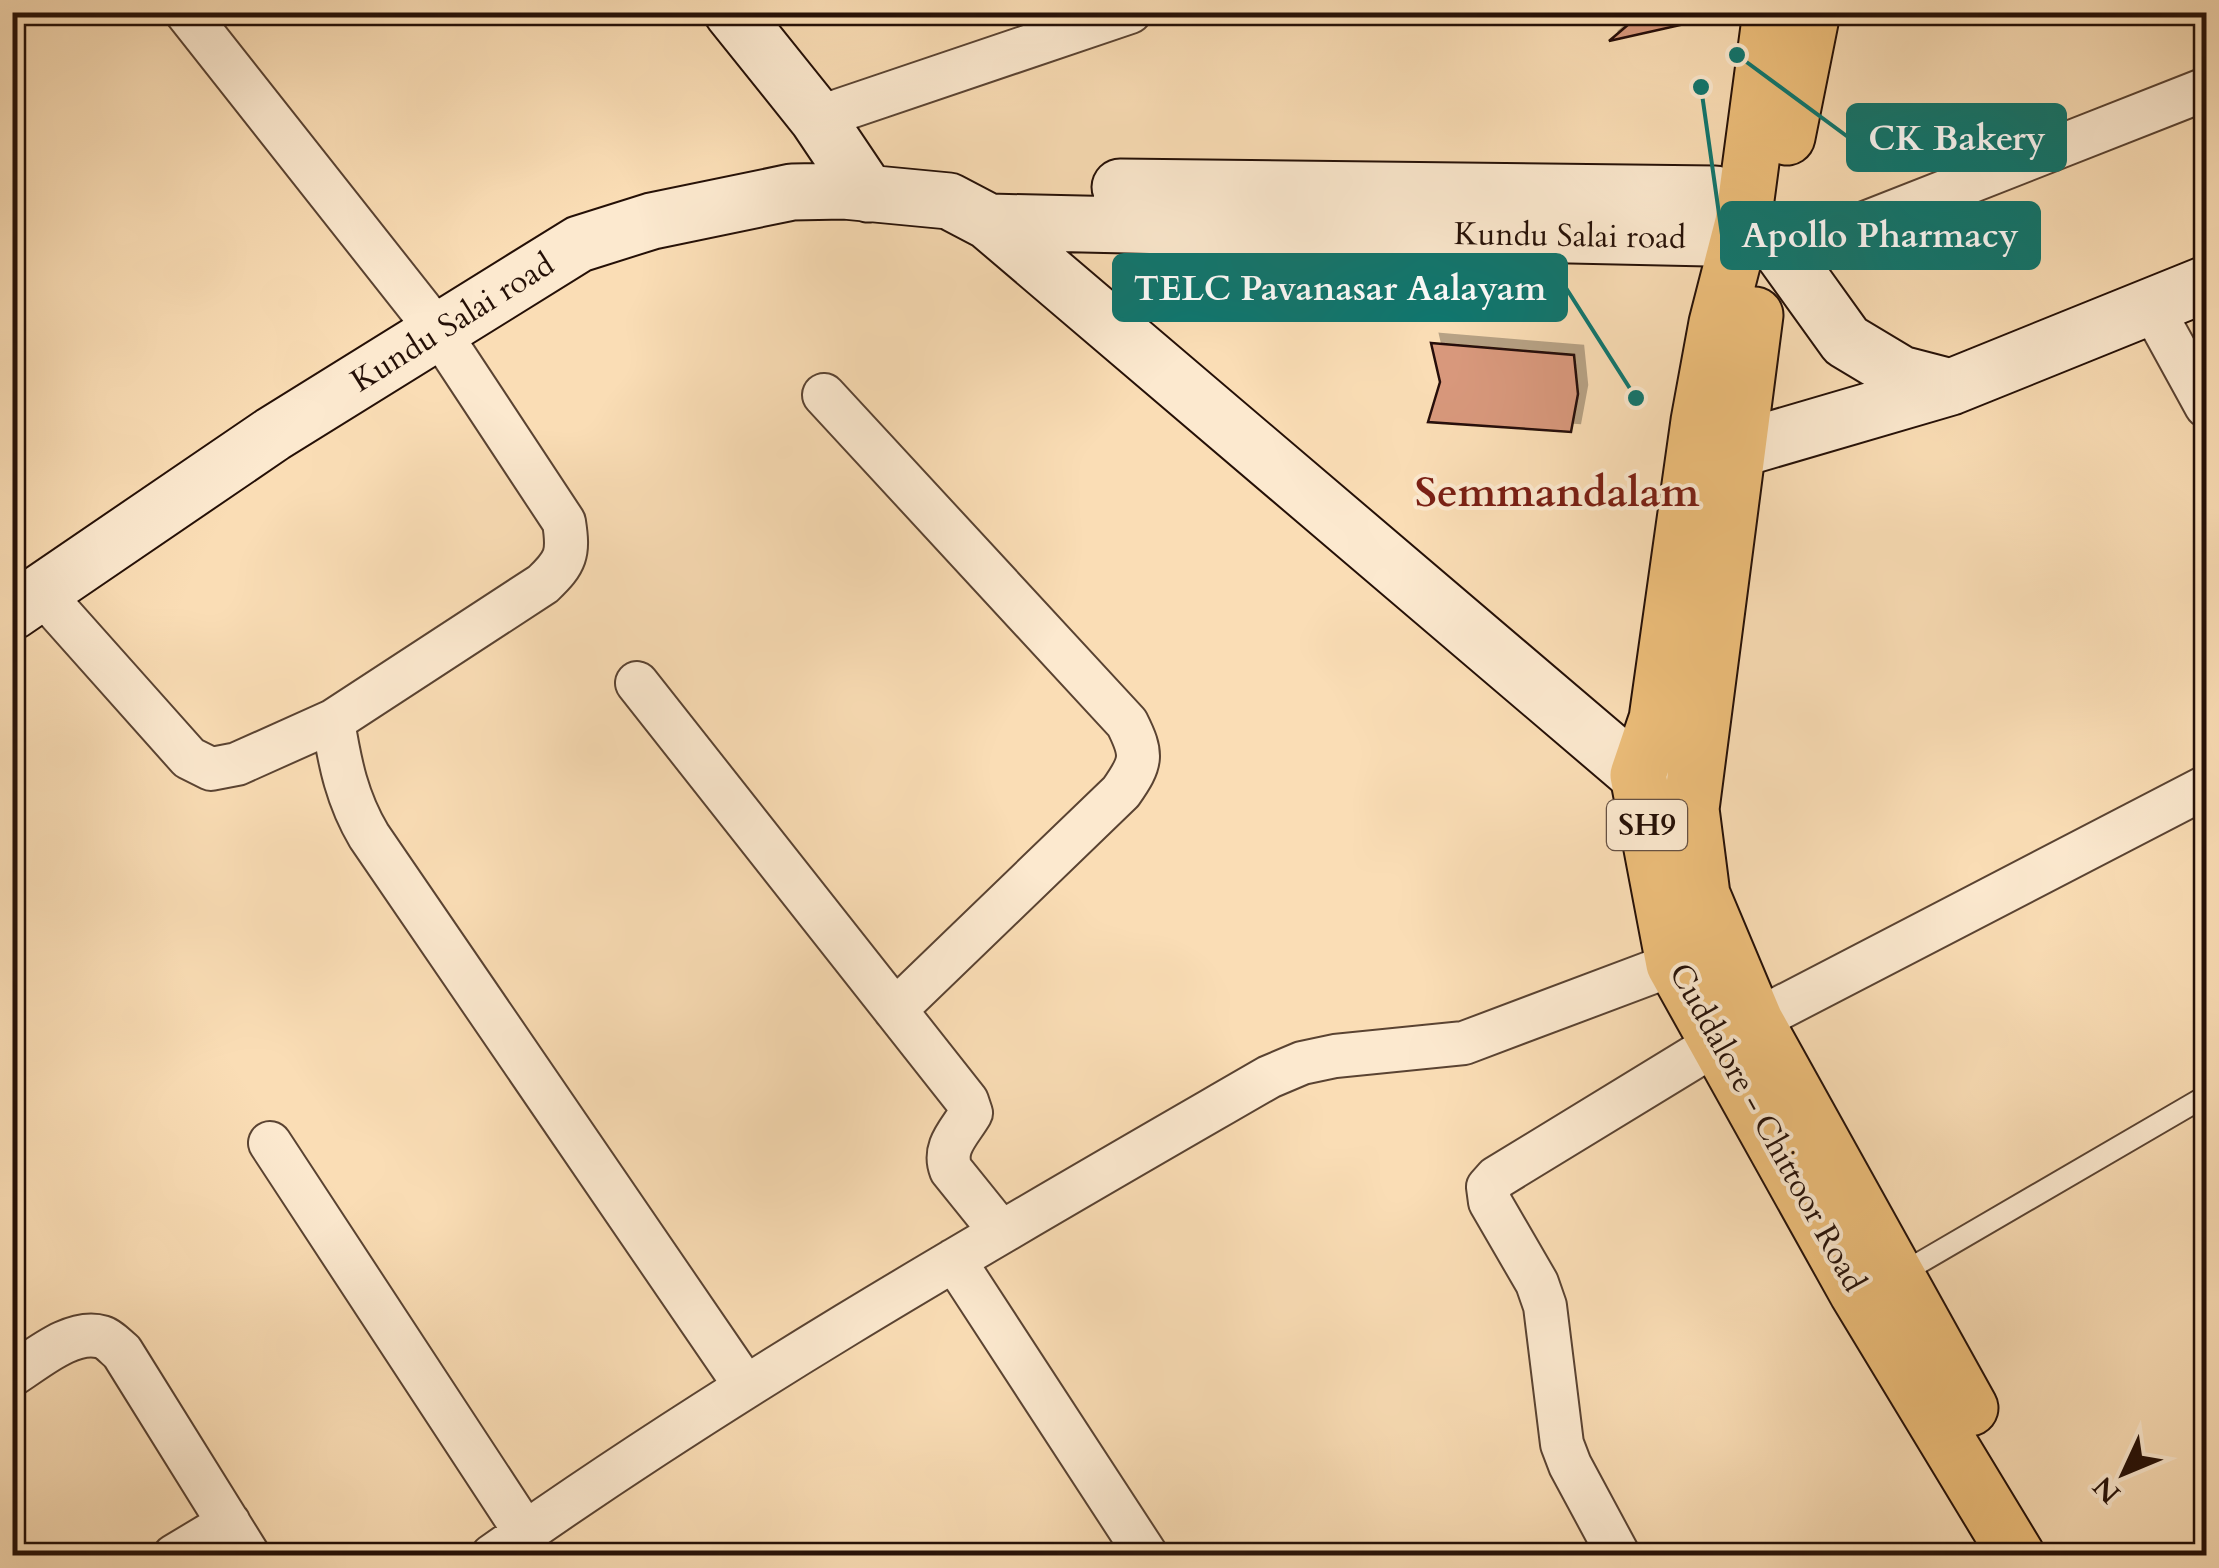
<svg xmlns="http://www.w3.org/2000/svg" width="2219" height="1568" font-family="Cardo,serif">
<defs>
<filter id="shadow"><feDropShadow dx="9" dy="-9" stdDeviation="0" flood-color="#0004"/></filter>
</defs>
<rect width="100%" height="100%" fill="#faddb5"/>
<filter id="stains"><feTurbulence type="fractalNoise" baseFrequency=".002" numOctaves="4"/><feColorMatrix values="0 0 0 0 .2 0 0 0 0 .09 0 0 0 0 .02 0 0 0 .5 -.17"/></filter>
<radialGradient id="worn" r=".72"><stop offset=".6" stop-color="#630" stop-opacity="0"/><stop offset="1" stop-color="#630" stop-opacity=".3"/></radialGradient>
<!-- building -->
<path fill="#d8987b" stroke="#251007" stroke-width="2.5" filter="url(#shadow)" d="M 1643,12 L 1726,12 L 1725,15 L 1609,41 Z
M 1431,343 L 1574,355 L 1578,394 L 1571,432 L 1428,422 L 1440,382 Z"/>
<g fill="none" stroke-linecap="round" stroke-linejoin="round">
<!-- lane casing -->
<g stroke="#5a4332" stroke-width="24">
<path id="lane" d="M 1897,1276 L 2206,1096"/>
</g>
<!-- street casing -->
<g stroke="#5a4332" stroke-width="46">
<path id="street" d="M 817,118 L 1130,12
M 1837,234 L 2206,89
M 2150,304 L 2206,406
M 824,395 L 1127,723 C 1143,755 1142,762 1121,792 L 895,1010
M 41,592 L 189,758 L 211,769 L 237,764 L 333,721 L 543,584 C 566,562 569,554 564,522 L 438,331 L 186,12
M 637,683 L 967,1101 L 971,1113 C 960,1132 942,1147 951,1170 L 1001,1232
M 333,721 C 340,764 347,799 369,836 L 746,1387
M 1755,1021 L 2206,787
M 270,1143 L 525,1532
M 954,1260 L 1147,1556
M 12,1375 C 36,1360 72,1328 102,1337 C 109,1339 116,1347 122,1352 L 249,1556
M 174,1556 L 229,1523
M 492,1556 C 740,1380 1006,1229 1269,1077 L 1302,1063 L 1335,1056 L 1464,1043 L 1674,964
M 1619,1556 L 1570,1465 L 1562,1444 L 1545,1306 L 1537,1283 L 1490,1202 L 1488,1187 L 1496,1178 L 1717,1043"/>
</g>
<!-- secondary casing -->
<g stroke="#251007" stroke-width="59">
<path id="secondary" d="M 732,12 L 817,118 L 868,194
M 1120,187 L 1715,194 L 1743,222 L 1767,231 L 1846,341 L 1901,374 L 1951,387
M 989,222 L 1638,775 L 1680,786
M 1736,450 L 1951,387 L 2206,284
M 12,612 L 273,434 L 579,244 L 652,221 L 792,192 L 844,191 L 949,201 L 989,222 L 1709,238 L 1743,222"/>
</g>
<!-- primary casing -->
<g stroke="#251007" stroke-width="59">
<path id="primary" d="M 1771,12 L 1743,222 L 1717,323 L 1699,421 L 1657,719 L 1638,775 L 1674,964 L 1857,1292 L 2017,1556
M 1787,137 L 1812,12
M 1755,315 L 1691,809 L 1702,895 L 1755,1021 L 1970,1408"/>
</g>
<!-- lane -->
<use href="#lane" stroke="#fce9cf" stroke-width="20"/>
<!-- street -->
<use href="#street" stroke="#fce9cf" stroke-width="42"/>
<!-- secondary -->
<use href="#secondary" stroke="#fce9cf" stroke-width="55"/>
<!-- primary -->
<use href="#primary" stroke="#edbe7a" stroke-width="55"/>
</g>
<g text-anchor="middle" stroke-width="8" stroke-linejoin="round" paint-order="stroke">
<!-- shield labels -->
<rect fill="#fce9cf" stroke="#665143" stroke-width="2.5" x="1607" y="800" width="80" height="50" rx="8"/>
<g font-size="30" font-weight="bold" fill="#251007">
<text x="1647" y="835">SH9</text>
</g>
<!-- street labels -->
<g font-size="32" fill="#251007" stroke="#fce9cf">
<text transform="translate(1570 235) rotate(1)" y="11">Kundu Salai road</text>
<text transform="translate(452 322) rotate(-32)" y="11">Kundu Salai road</text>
<text transform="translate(1768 1127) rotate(61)" y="11">Cuddalore - Chittoor Road</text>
</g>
<!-- district labels -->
<g font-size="42" font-weight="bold" fill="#7a1f14" stroke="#fce9cf">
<text x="1557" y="506">Semmandalam</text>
</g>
</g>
<!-- callouts -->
<path fill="none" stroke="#0f766e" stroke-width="4" d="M1737 55L1848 137M1701 87L1722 235M1636 398L1566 288"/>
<g fill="#0f766e" stroke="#fce9cf" stroke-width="4">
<circle cx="1737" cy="55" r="10"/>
<circle cx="1701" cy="87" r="10"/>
<circle cx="1636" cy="398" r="10"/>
</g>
<g fill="#0f766e" stroke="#0f766e" stroke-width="4">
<rect x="1848" y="105" width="217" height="65" rx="10"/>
<rect x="1722" y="203" width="317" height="65" rx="10"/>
<rect x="1114" y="255" width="452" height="65" rx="10"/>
</g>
<g font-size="35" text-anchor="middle" font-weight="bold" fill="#fff">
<text x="1957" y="150">CK Bakery</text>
<text x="1880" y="247">Apollo Pharmacy</text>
<text x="1340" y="300">TELC Pavanasar Aalayam</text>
</g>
<!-- margin -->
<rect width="2219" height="1568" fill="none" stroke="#faddb5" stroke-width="50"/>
<rect x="15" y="15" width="2189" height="1538" fill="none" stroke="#251007" stroke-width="5"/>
<rect x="25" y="25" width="2169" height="1518" fill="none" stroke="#251007" stroke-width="2.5"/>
<!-- north arrow -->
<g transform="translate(2124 1473) rotate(226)" stroke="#fce9cf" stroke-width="8" paint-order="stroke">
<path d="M0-8L18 38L0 25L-18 38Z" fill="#251007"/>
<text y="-15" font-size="28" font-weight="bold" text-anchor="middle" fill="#251007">N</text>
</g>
<rect width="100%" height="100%" filter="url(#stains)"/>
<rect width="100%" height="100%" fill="url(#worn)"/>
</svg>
